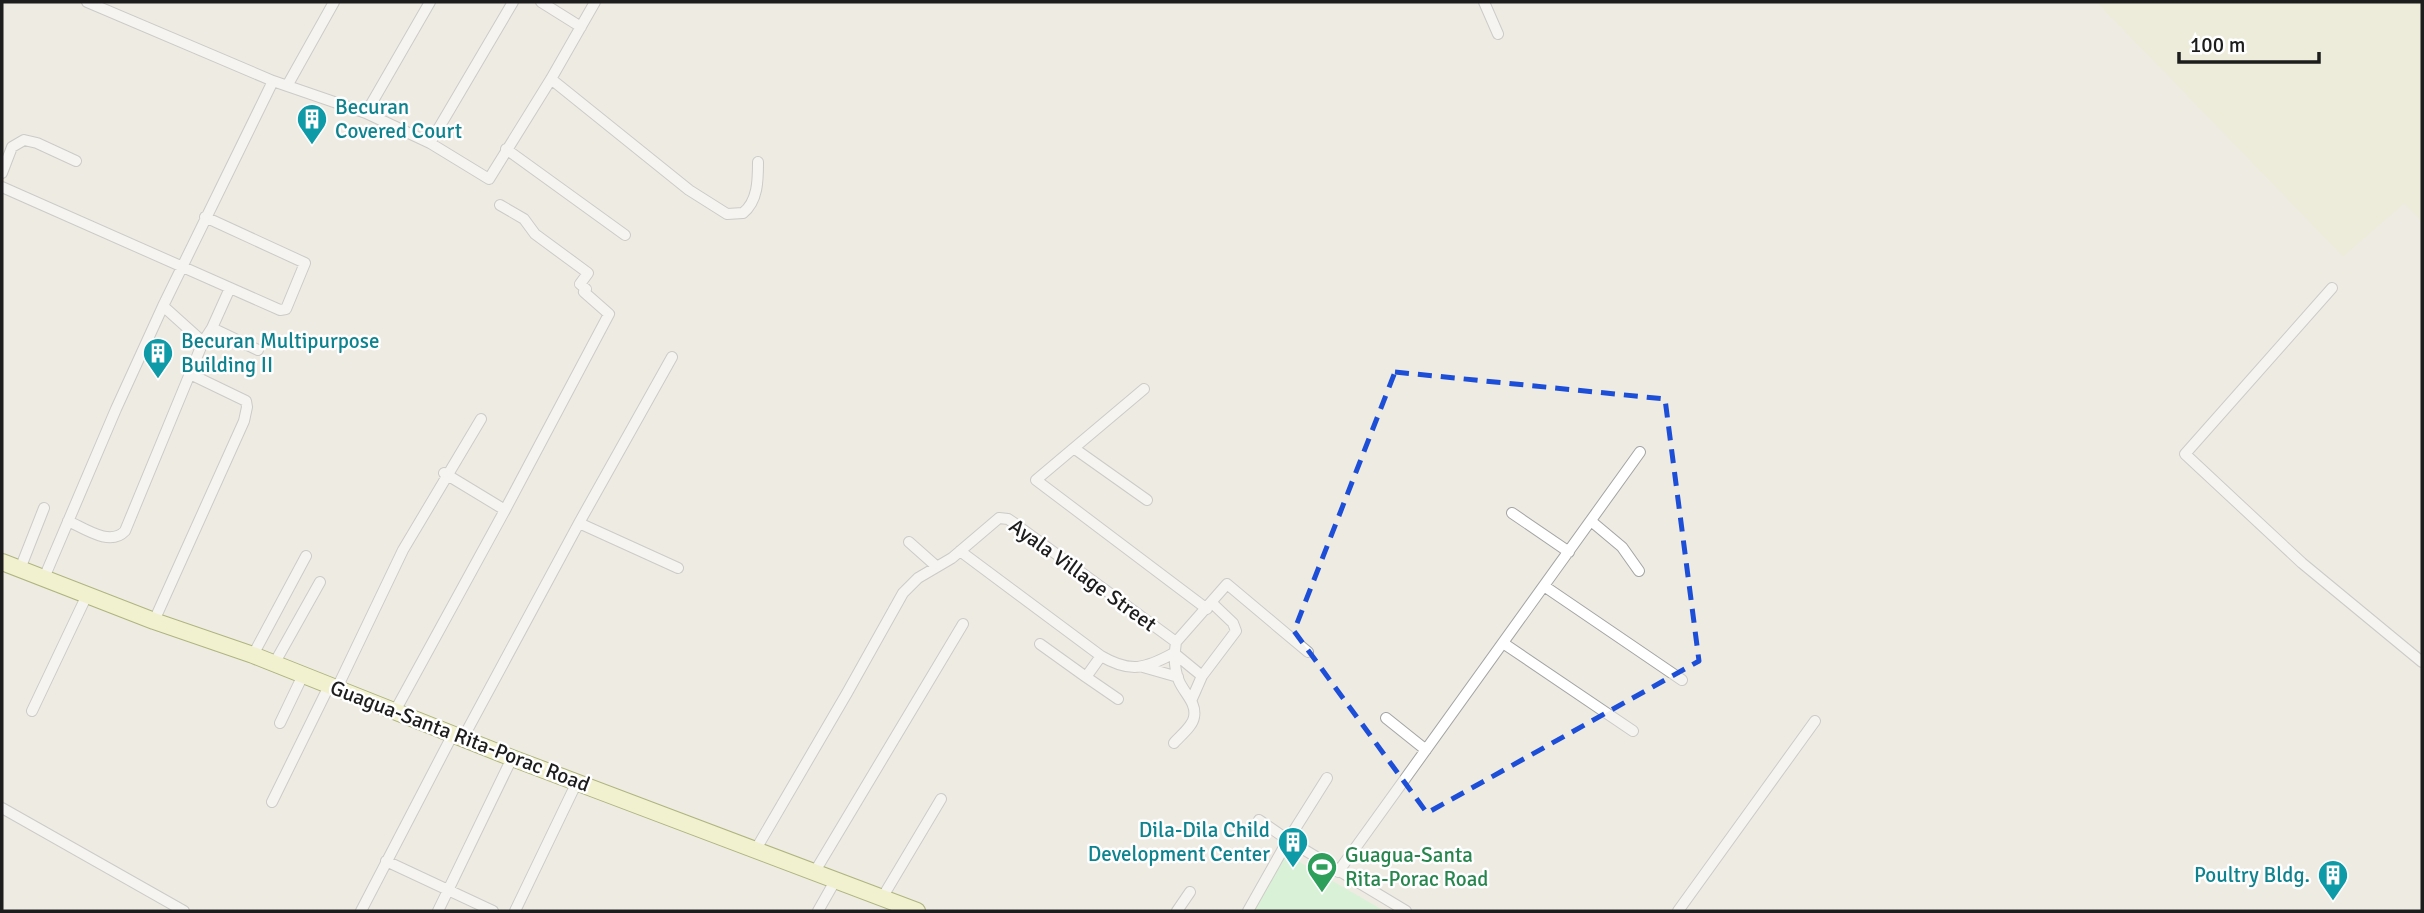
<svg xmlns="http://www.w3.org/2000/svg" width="2424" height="913" font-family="Signika,sans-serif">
<rect width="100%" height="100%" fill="#eeebe3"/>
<!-- farmland -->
<path fill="#eaedce" d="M 2096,2 L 2422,2 L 2422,222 L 2404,204 L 2343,257 Z"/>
<!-- park -->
<path fill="#bff9c5" d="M 1286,854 L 1381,909 L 1380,911 L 1254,911 Z"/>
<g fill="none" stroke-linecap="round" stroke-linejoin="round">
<!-- minor casing -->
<g stroke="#a4a4a4" stroke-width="12">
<path id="minor" d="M 87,2 L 273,81 L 366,113 L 430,143 L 489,179 L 551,79 L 595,2
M 541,2 L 581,27
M 1484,2 L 1498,34
M 551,79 L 689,190 L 727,214 L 743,213 C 758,201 758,180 758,162
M 287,86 L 334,2
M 366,113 L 430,2
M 430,143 L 513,2
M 506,149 L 625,235
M 2,173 L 12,147 L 24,140 L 37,143 L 76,161
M 2,187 L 280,310 L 286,309 L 305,263 L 205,217
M 2332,288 L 2185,454 L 2302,563 L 2422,662
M 163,306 L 203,342
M 212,328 L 258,350
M 1144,389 L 1036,480 L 1207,609
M 1075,449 L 1147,500
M 444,473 L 505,510
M 1512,513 L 1569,552
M 68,521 C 84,528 110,547 125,531 L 203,342 L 212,328 L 230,288
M 1591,521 L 1622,547 L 1639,571
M 579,523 L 678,568
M 909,542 L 936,566
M 960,551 L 1101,656
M 20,569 L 44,508
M 44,578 L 116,409 L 163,306 L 273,81
M 1544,586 L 1682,680
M 154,621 L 244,421 L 247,407 L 246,401 L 190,374
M 1176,642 L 1227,584 L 1308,652
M 1503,643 L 1633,731
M 1040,644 L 1086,677
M 253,655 L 306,556
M 274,664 L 320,582
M 1143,667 L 1178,677
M 337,688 L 403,550 L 481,419
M 1118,699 L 1086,677 L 1101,656 C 1130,673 1145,669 1174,653 L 1202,676
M 1191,701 L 1202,676 L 1236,631 L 1233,623 L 1212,603
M 32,711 L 87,595
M 395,711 L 505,510 L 609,314 L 584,292 L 586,289 L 580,284 L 588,273 L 535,234 L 524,219 L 500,205
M 1386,718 L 1426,750
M 280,723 L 303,675
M 463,738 L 579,523 L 672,357
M 1327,778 L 1288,840 L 1406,911
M 272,802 L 329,686
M 2,808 L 184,911
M 756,849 L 847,693 L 903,593 L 918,578 L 952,558 L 999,518 L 1008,519 L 1014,523 L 1176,642 C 1174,655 1174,669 1179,681 C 1184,693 1197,703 1194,717 C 1193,726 1180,736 1174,743
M 386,861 L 493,911
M 1338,872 L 1640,452
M 814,873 L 963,624
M 882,898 L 941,799
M 361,911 L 453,734
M 438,911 L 512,758
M 515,911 L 577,782
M 818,911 L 835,881
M 1177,911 L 1190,892
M 1248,911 L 1288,840 L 1259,820
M 1678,911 L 1815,721"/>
</g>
<!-- secondary casing -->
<g stroke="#647305" stroke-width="18">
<path id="secondary" d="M 2,562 L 154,621 L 253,655 L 512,758 L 917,911"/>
</g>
<!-- minor -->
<use href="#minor" stroke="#fff" stroke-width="10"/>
<!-- secondary -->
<use href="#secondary" stroke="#f4f9b6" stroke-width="16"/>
</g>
<!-- marked area -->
<path d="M0 0H2424V913H0ZM 1395,372 L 1665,399 L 1699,661 L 1427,813 L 1294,631 Z" fill="#eeebe3" fill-opacity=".55" fill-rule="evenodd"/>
<path fill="none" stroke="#1d4ed8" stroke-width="5" stroke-dasharray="14 9" stroke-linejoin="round" d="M 1395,372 L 1665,399 L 1699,661 L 1427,813 L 1294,631 Z"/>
<!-- icons -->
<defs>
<g id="building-pin" transform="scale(1.575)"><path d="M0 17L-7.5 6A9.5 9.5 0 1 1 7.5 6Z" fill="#0f9aa8" stroke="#fff"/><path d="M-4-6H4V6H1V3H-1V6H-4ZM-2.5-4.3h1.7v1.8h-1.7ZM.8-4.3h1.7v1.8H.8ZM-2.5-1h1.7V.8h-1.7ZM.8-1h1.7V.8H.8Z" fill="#fff"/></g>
<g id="stadium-pin" transform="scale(1.575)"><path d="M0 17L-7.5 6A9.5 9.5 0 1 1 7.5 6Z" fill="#2e9e5b" stroke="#fff"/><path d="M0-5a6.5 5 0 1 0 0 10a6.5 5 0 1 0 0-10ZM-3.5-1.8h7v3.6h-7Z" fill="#fff"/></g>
</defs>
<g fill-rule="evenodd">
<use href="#building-pin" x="312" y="119"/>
<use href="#building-pin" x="158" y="353"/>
<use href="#building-pin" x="1293" y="842"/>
<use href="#stadium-pin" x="1322" y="867"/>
<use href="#building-pin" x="2333" y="875"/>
</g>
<g text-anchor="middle" stroke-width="5" stroke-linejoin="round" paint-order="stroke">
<!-- culture labels -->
<g font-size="21" fill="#0d838f" stroke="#fff" text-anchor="start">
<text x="335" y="114">Becuran<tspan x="335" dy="24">Covered Court</tspan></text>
<text x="181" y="348">Becuran Multipurpose<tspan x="181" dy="24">Building II</tspan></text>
<text x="1270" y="837" text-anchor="end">Dila-Dila Child<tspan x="1270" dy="24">Development Center</tspan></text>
<text x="2310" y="882" text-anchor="end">Poultry Bldg.</text>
</g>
<!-- street labels -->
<g font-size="21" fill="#1d1d1d" stroke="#fff">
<text transform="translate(1083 575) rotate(36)" y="7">Ayala Village Street</text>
<text transform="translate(460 736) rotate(21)" y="7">Guagua-Santa Rita-Porac Road</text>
</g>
<!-- leisure labels -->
<g font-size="21" fill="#27864d" stroke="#fff" text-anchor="start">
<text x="1345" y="862">Guagua-Santa<tspan x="1345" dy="24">Rita-Porac Road</tspan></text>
</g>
</g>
<!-- border -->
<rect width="2424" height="913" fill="none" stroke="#1d1d1d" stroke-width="7"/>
<!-- scale -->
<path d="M2179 52v10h140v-10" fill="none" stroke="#1d1d1d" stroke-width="3.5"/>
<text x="2190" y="52" font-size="21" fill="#1d1d1d" stroke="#ffffff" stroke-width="5" paint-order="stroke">100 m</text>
</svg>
